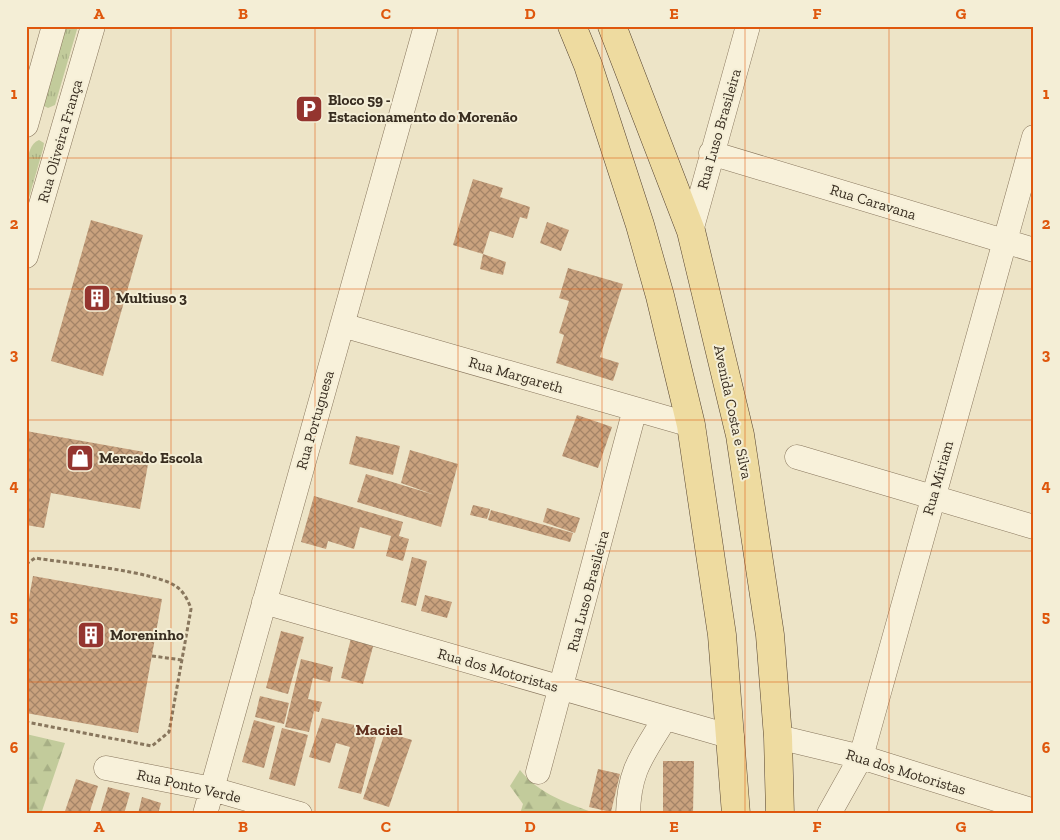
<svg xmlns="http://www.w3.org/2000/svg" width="1060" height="840" font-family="'Zilla Slab',serif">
<defs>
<pattern id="grass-tufts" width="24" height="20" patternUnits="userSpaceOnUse" patternTransform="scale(1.25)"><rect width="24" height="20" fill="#c2cb9b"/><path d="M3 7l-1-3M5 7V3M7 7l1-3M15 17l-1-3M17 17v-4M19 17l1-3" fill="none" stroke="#a7af85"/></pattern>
<pattern id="forest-firs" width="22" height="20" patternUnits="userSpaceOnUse" patternTransform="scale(1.25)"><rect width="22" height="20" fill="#c2cb9b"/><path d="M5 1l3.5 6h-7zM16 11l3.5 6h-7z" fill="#a7af85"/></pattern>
<pattern id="building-cross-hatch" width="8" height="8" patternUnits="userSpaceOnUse" patternTransform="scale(1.25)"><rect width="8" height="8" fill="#c9a27e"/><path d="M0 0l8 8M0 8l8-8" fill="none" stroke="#a48467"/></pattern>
</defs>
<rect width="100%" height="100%" fill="#ede4c7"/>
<!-- grass -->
<path fill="url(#grass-tufts)" d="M 64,26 L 78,26 L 55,105 L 48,108 L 44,106 L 43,101 Z
M 39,140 L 44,143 L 43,149 L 26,208 C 26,192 22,145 39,140 Z"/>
<!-- forest -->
<path fill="url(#forest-firs)" d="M 26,734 L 65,743 L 41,814 L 26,814 Z
M 520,770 C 538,794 570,804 597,814 L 520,814 L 523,804 L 510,786 Z"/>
<!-- building -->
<path fill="url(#building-cross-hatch)" d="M 473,179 L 503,188 L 500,197 L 530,207 L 527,219 L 520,217 L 513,238 L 490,231 L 483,254 L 506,262 L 503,275 L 480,269 L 483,254 L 453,245 Z
M 91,220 L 143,235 L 103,376 L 51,361 Z
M 547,222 L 569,230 L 561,251 L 540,243 Z
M 568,268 L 623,284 L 600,357 L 619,363 L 613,381 L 556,363 L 564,335 L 559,333 L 569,301 L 559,298 Z
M 577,415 L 612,427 L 598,468 L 562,456 Z
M 26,431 L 150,453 L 140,509 L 51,493 L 44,528 L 26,525 Z
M 356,436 L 400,446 L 393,475 L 349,464 Z
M 410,450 L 458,464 L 441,527 L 357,502 L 366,474 L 435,495 L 401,483 Z
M 314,496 L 403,522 L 399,536 L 409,539 L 403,561 L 386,556 L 391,536 L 360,527 L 354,549 L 328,541 L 326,549 L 301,542 Z
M 473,505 L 490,509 L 487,519 L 470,515 Z
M 547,508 L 580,518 L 575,533 L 543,522 Z
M 491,510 L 573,533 L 570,542 L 488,520 Z
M 412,557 L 427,561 L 416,606 L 401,602 Z
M 33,576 L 162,599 L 138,733 L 26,713 L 26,614 Z
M 425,595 L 452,602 L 447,618 L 421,611 Z
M 281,631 L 304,637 L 288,694 L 266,688 Z
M 352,634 L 375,639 L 363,684 L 341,678 Z
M 301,659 L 333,667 L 330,682 L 313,678 L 308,699 L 322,702 L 319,712 L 314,711 L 309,732 L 285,727 Z
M 260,696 L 289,703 L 284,724 L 255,717 Z
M 322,718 L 378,730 L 361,794 L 338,788 L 350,747 L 336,743 L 330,763 L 309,757 Z
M 254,720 L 275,726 L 264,768 L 242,762 Z
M 282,728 L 308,735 L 295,786 L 269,779 Z
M 385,732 L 412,740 L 389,807 L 363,799 Z
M 663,761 L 694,761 L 693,814 L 663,814 Z
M 598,769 L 620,774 L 611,812 L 589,807 Z
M 76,779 L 98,786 L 89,814 L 64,814 Z
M 108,787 L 130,793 L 124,814 L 100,814 Z
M 142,797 L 161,803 L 158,814 L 138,814 Z"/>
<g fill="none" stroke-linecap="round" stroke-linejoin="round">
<!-- minor casing -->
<g stroke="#88765d" stroke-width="25">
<path id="minor" d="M 26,125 L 54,26
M 711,153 L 1034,250
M 691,231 L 748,26
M 26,256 L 93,26
M 342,325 L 691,425
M 797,457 L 1034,527
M 264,602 L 732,737
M 778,737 L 861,757 L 1034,811
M 106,768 L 212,789 L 300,814
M 538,772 L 635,409
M 205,814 L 426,26
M 628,814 C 629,769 643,755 665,718
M 829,814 L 861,757 L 1034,137"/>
</g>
<!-- major casing -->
<g stroke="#564431" stroke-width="29">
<path id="major" d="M 572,26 L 588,65 L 640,225 L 660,296 L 691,425 L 722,635 L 736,814
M 612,26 L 691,231 L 740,435 L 770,635 L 778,737 L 780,814"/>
</g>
<!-- path -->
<path stroke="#88765d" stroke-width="3" stroke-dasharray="4 2.5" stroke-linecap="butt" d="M 26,564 L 35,558 C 65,563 156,571 177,587 C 184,592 189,602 191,609 L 169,732 L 152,746 L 26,722
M 152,656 L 182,660"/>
<!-- minor -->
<use href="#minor" stroke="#f8f1da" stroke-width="24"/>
<!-- major -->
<use href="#major" stroke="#eedba0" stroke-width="28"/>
</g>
<!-- grid -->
<path fill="none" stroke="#df570d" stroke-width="1" stroke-opacity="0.55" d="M 171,26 L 171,814M 315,26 L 315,814M 458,26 L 458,814M 602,26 L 602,814M 745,26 L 745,814M 889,26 L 889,814M 26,158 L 1034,158M 26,289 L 1034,289M 26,420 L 1034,420M 26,551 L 1034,551M 26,682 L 1034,682"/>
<!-- icons -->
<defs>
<g id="parking-square" transform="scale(1.4375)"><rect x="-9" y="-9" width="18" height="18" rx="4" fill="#94352f" stroke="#f4eed6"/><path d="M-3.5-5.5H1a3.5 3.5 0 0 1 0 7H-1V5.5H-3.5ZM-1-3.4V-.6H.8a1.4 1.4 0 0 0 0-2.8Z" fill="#fff"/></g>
<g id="building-square" transform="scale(1.4375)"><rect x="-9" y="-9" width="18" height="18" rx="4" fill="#94352f" stroke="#f4eed6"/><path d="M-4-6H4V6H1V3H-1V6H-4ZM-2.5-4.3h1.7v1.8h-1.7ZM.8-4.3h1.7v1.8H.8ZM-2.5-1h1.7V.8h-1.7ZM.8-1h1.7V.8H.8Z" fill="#fff"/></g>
<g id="shop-square" transform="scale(1.4375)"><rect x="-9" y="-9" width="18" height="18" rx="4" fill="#94352f" stroke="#f4eed6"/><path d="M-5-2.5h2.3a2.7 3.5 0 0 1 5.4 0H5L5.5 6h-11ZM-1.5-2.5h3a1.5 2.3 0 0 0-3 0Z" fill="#fff"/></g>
</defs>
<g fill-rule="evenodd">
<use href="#parking-square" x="309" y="109"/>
<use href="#building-square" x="97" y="298"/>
<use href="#shop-square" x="80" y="458"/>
<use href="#building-square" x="91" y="635"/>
</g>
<g text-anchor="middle" stroke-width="4" stroke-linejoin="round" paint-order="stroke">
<!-- poi labels -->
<g font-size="15" font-weight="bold" fill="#382d20" stroke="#f4eed6" text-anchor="start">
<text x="328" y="105">Bloco 59 -<tspan x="328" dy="17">Estacionamento do Morenão</tspan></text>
<text x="116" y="303">Multiuso 3</text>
<text x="99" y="463">Mercado Escola</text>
<text x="110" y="640">Moreninho</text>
</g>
<!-- street labels -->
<g font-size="15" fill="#382d20" stroke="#f4eed6">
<text transform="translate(719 129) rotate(-74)" y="5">Rua Luso Brasileira</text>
<text transform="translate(60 141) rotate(-74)" y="5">Rua Oliveira França</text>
<text transform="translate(873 202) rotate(17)" y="5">Rua Caravana</text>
<text transform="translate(516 375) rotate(16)" y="5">Rua Margareth</text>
<text transform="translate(733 412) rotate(78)" y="5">Avenida Costa e Silva</text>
<text transform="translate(315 420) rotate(-74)" y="5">Rua Portuguesa</text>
<text transform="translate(938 478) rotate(-74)" y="5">Rua Miriam</text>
<text transform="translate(588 591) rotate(-75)" y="5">Rua Luso Brasileira</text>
<text transform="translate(498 670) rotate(16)" y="5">Rua dos Motoristas</text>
<text transform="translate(906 772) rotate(17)" y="5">Rua dos Motoristas</text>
<text transform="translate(189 786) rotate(13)" y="5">Rua Ponto Verde</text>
</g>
<!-- neighbourhood labels -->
<g font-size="16" font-weight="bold" fill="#633321" stroke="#f4eed6">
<text x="379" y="735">Maciel</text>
</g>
</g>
<!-- border -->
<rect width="1060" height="840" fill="none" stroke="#f4eed6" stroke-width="55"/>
<rect x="28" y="28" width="1004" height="784" fill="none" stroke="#df570d" stroke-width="2"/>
<g font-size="16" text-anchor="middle" font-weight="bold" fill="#df570d">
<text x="99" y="19">A</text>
<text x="243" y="19">B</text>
<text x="386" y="19">C</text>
<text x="530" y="19">D</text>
<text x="674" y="19">E</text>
<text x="817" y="19">F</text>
<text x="961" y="19">G</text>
<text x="14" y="99">1</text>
<text x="1046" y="99">1</text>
<text x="14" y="229">2</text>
<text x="1046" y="229">2</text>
<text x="14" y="360">3</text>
<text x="1046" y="360">3</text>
<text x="14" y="491">4</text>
<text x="1046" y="491">4</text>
<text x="14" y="622">5</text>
<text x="1046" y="622">5</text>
<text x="14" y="753">6</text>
<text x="1046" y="753">6</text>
<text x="99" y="832">A</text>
<text x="243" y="832">B</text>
<text x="386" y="832">C</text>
<text x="530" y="832">D</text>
<text x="674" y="832">E</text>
<text x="817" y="832">F</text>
<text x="961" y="832">G</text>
</g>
</svg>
